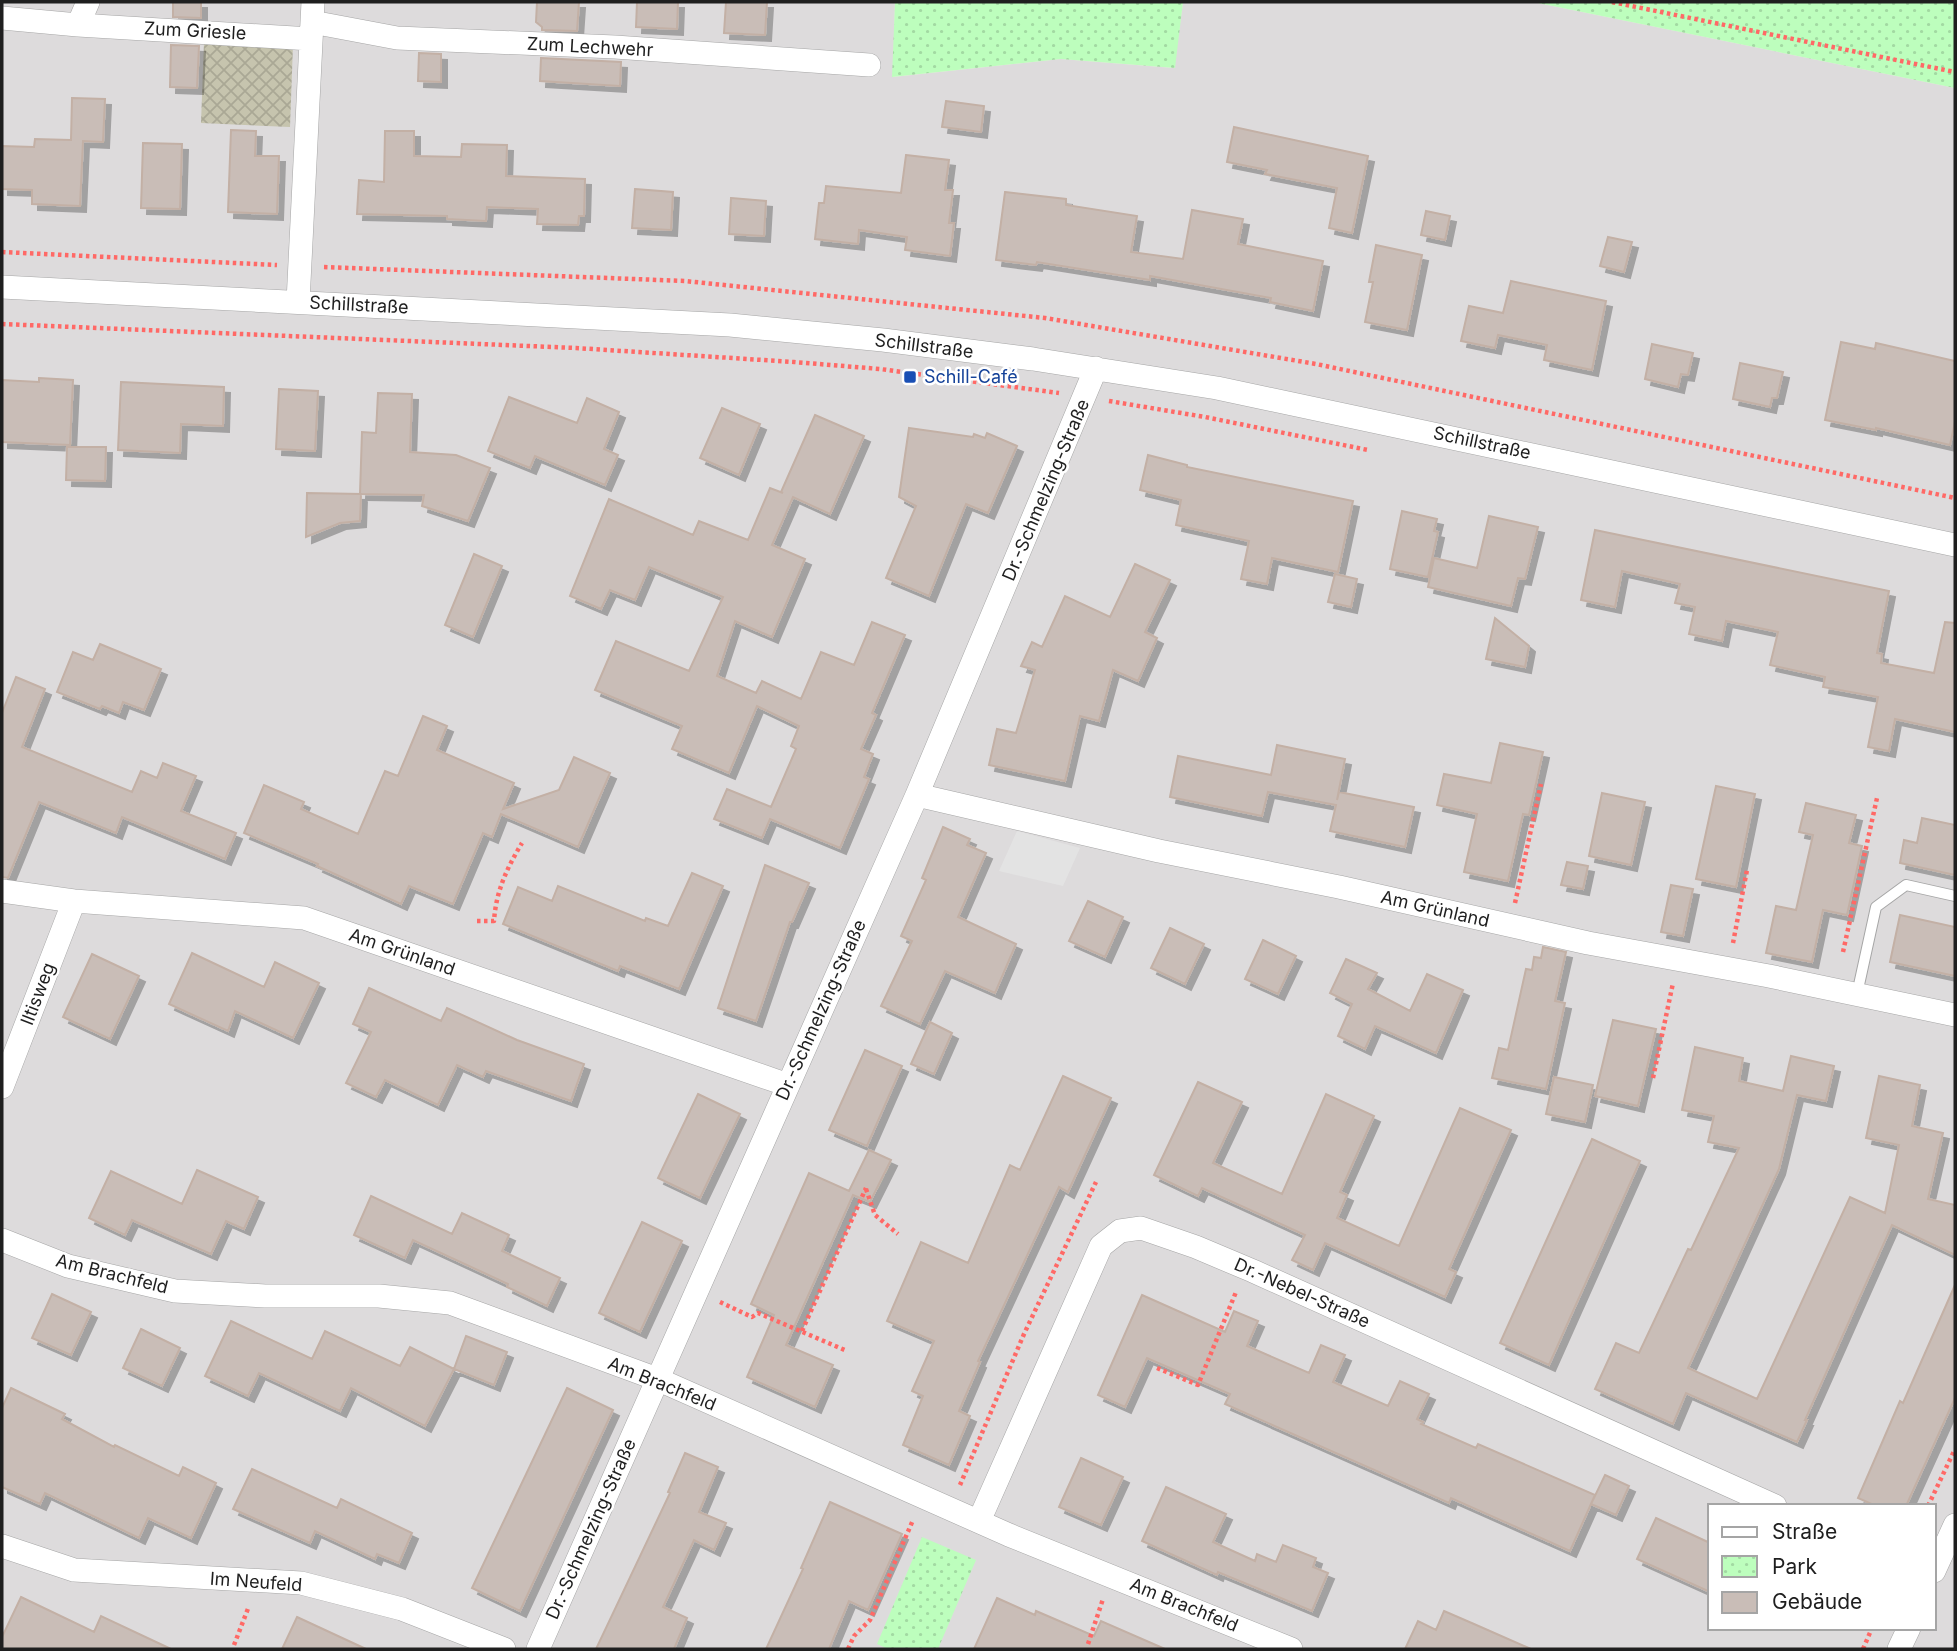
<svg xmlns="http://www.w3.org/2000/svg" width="1957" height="1651" font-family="Inter,sans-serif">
<defs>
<pattern id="construction-cross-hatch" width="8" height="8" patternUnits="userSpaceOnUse" patternTransform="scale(1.75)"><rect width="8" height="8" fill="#c6c4ae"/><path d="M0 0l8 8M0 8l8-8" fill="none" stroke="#aaa895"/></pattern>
<pattern id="park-dots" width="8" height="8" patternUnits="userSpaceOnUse" patternTransform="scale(1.75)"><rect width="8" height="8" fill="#bdfebd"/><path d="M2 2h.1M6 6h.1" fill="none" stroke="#a2d9a2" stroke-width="1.8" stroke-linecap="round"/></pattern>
<filter id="shadow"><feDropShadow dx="6" dy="6" stdDeviation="0" flood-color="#0004"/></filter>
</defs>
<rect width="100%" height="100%" fill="#f0ebe4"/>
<!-- residential -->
<path fill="#dddbdc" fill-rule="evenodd" d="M 2,2 L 895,2 L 893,77 L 1061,59 L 1174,68 L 1183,2 L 1533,2 L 1955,88 L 1955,1649 L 2,1649 ZM 1710,1506 L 1934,1506 L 1934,1628 L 1710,1628 Z"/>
<!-- construction -->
<path fill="url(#construction-cross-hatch)" d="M 204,42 L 293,45 L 290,127 L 201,123 Z"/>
<!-- park -->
<path fill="url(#park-dots)" d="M 895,2 L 1183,2 L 1175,68 L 1061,59 L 892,77 Z
M 1533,2 L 1955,2 L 1955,88 Z
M 922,1537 L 976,1560 L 938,1649 L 888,1649 L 877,1644 Z"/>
<!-- parking -->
<path fill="#e3e3e3" d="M 1017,831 L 1080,848 L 1063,886 L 999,871 Z"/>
<!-- building -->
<path fill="#c9bdb7" stroke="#c3b0a5" stroke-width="2" filter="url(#shadow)" d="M 173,2 L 201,2 L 201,18 L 173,17 Z
M 537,2 L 579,2 L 577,31 L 542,30 L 542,27 L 536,22 Z
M 637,2 L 678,2 L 677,29 L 636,27 Z
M 726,2 L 767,2 L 765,35 L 724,33 Z
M 171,45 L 199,46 L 197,88 L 170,87 Z
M 419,53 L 441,54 L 441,82 L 418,81 Z
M 541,58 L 621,62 L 620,86 L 540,81 Z
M 72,98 L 105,99 L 103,142 L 83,141 L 80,206 L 32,204 L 32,190 L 2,189 L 2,146 L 34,147 L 35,139 L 71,140 Z
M 946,101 L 984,106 L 981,132 L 942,127 Z
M 1234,127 L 1368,156 L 1352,233 L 1329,228 L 1337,188 L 1265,174 L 1267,170 L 1227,162 Z
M 231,130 L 256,131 L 255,156 L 279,156 L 277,214 L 228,212 Z
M 385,131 L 414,131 L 414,156 L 461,157 L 462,144 L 507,145 L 506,176 L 585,179 L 584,216 L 579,216 L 578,225 L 537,224 L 538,209 L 487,207 L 486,221 L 447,219 L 447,216 L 357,214 L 359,180 L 384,182 Z
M 143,143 L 182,144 L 180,209 L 141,208 Z
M 906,155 L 949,160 L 945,190 L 953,190 L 949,223 L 954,223 L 950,256 L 905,250 L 907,237 L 859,230 L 858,244 L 815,239 L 819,203 L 824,203 L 826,186 L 901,193 Z
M 635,189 L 673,192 L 671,230 L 632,228 Z
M 1005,192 L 1066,199 L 1066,205 L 1137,216 L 1131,252 L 1183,259 L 1192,210 L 1243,219 L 1238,244 L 1323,261 L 1313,311 L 1270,302 L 1271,298 L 1150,276 L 1150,280 L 1037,262 L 1036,265 L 996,260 Z
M 731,198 L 766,201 L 764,236 L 729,234 Z
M 1426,211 L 1450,216 L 1445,240 L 1421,235 Z
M 1608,237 L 1632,242 L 1624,272 L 1600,266 Z
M 1376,245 L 1422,255 L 1407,330 L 1365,322 L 1373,282 L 1369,282 Z
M 1511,281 L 1606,301 L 1592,370 L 1544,360 L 1547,345 L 1498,335 L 1495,348 L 1461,341 L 1469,306 L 1503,313 Z
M 1841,342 L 1875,349 L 1876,343 L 1955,361 L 1955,422 L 1950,445 L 1876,428 L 1876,430 L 1825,420 Z
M 1652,344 L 1693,353 L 1688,375 L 1681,374 L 1678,387 L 1645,379 Z
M 1740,363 L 1783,372 L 1777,398 L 1772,398 L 1770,407 L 1733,399 Z
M 39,378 L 73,380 L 70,445 L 2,442 L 2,380 L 39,382 Z
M 121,382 L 224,387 L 223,426 L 181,424 L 180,453 L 118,450 Z
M 279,389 L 318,391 L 315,451 L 276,449 Z
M 378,393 L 412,394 L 410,452 L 456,455 L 490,468 L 468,521 L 422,506 L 424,495 L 360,494 L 362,432 L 376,433 Z
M 509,397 L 577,423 L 587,398 L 619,412 L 604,449 L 618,455 L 605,485 L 535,456 L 530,468 L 488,451 Z
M 722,408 L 760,424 L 739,475 L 700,458 Z
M 815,415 L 864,436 L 830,514 L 793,497 L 772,545 L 805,559 L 772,637 L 735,621 L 717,676 L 756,693 L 762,681 L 801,699 L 821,652 L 854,665 L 872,622 L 905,635 L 872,713 L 876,715 L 861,749 L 873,754 L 864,777 L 869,779 L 840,848 L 770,819 L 762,838 L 714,819 L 727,789 L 771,807 L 796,749 L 791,746 L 799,726 L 757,706 L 729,773 L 672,749 L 682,726 L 595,690 L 616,641 L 689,671 L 723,597 L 649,567 L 635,600 L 610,590 L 601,609 L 570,596 L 609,499 L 693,535 L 699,521 L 748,540 L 770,488 L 783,493 L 781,492 Z
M 909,428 L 973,437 L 974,434 L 985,438 L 987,433 L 1017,446 L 988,513 L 966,504 L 929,596 L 886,578 L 916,506 L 899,497 Z
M 67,447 L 106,447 L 105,481 L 66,480 Z
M 1148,455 L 1187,465 L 1187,467 L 1353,501 L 1338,572 L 1272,558 L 1267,584 L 1241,579 L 1249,541 L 1176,525 L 1181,500 L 1140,490 Z
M 307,493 L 361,494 L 360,521 L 340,523 L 306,537 Z
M 1402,511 L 1437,519 L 1434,531 L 1438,532 L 1428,577 L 1390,569 Z
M 1489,516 L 1538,527 L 1525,579 L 1518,578 L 1511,606 L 1428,587 L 1434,558 L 1477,568 Z
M 1595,530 L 1889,591 L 1877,653 L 1882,654 L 1881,663 L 1934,673 L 1945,622 L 1955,623 L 1955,732 L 1895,719 L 1889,751 L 1868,747 L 1878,697 L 1823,687 L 1825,677 L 1770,665 L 1778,632 L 1726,621 L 1722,641 L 1689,634 L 1695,607 L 1675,603 L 1680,584 L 1622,571 L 1615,607 L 1581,600 Z
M 474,554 L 502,566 L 473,637 L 445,625 Z
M 1135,564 L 1170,580 L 1145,632 L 1157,638 L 1138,681 L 1113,670 L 1099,721 L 1080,716 L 1065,781 L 989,765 L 997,729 L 1016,733 L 1035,670 L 1021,666 L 1032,642 L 1042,647 L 1065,596 L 1110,617 Z
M 1335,574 L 1357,579 L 1351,607 L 1328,602 Z
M 1495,618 L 1529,646 L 1525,667 L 1486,659 Z
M 100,644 L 161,669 L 144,710 L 123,702 L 119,713 L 102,706 L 100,709 L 57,692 L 73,652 L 93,660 Z
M 16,677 L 45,689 L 22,747 L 132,792 L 141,771 L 157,778 L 163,763 L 196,776 L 181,811 L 236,833 L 225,859 L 122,817 L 116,833 L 39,802 L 8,878 L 2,877 L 2,713 Z
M 423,716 L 447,726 L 437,750 L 514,783 L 503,809 L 559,790 L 574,757 L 610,773 L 578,847 L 501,814 L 492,837 L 483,833 L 453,904 L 409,886 L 401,904 L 317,866 L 318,864 L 244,833 L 264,785 L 304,802 L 301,809 L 358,834 L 385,771 L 398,776 Z
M 1500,743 L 1543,752 L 1529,815 L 1523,814 L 1508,881 L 1464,872 L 1477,814 L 1437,805 L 1444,774 L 1491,783 Z
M 1277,745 L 1345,759 L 1337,800 L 1339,792 L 1414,807 L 1405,847 L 1330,831 L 1336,805 L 1268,792 L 1262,816 L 1170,797 L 1178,756 L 1271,775 Z
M 1716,786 L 1755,794 L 1736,887 L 1696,879 Z
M 1602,793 L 1645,802 L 1631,865 L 1589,856 Z
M 1806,803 L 1856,815 L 1849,843 L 1862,846 L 1847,915 L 1823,910 L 1812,962 L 1766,953 L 1776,906 L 1796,910 L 1813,835 L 1799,832 Z
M 1922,818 L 1955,825 L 1955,875 L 1900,863 L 1904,840 L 1917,843 Z
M 943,827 L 970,839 L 967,845 L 986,853 L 958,917 L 1016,944 L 995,993 L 945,971 L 920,1024 L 881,1006 L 912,941 L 901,936 L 926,880 L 922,878 Z
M 1567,862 L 1588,866 L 1583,889 L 1561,885 Z
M 765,865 L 809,883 L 792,922 L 790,922 L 756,1021 L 718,1008 Z
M 692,873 L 723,886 L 679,989 L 620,966 L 618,971 L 503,924 L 518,887 L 552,901 L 558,886 L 645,921 L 646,918 L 668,926 Z
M 1671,885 L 1693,889 L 1683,936 L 1661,932 Z
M 1088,901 L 1123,917 L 1105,957 L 1069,941 Z
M 1900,915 L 1955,927 L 1955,976 L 1890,962 Z
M 1170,928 L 1204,944 L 1185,984 L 1151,968 Z
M 1263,940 L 1296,956 L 1278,994 L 1245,979 Z
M 1543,947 L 1566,952 L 1555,1001 L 1565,1003 L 1546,1089 L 1492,1078 L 1499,1048 L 1508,1050 L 1526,969 L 1532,970 L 1534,957 L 1541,958 Z
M 192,953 L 264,987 L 275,962 L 319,983 L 293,1038 L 235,1011 L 228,1031 L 169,1004 Z
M 92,954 L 139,976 L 110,1039 L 63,1017 Z
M 1346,959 L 1377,973 L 1368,989 L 1410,1011 L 1427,974 L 1463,990 L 1436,1053 L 1375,1026 L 1365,1049 L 1338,1036 L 1352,1004 L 1330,993 Z
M 369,988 L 441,1021 L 447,1008 L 517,1040 L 584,1064 L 571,1101 L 486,1071 L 483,1077 L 457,1065 L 438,1105 L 385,1080 L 376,1097 L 346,1083 L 371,1032 L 353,1024 Z
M 1613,1020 L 1656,1029 L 1638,1106 L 1595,1096 Z
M 930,1022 L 952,1033 L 934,1074 L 911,1064 Z
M 1695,1047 L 1743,1058 L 1739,1081 L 1783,1091 L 1791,1056 L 1834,1066 L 1826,1101 L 1797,1095 L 1779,1169 L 1688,1368 L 1757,1399 L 1850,1197 L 1885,1213 L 1899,1145 L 1866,1138 L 1879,1076 L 1920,1085 L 1912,1126 L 1943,1133 L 1928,1199 L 1955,1205 L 1955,1255 L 1892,1225 L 1805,1420 L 1807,1420 L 1797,1442 L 1686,1393 L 1673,1424 L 1595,1389 L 1616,1343 L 1639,1353 L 1688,1249 L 1691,1250 L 1739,1148 L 1708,1142 L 1714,1116 L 1682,1110 Z
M 865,1050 L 902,1066 L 867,1146 L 829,1130 Z
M 1063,1076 L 1111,1098 L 1068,1192 L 1059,1187 L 978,1361 L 980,1362 L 959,1411 L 970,1416 L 949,1465 L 903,1445 L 923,1396 L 912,1391 L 934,1341 L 887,1321 L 921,1242 L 968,1263 L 1010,1165 L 1020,1170 Z
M 1554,1077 L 1593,1085 L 1585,1122 L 1546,1114 Z
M 1198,1082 L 1242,1102 L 1213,1163 L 1282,1194 L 1326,1094 L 1374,1116 L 1340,1192 L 1347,1195 L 1337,1218 L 1399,1246 L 1460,1108 L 1511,1130 L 1449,1269 L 1456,1272 L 1445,1297 L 1325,1243 L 1313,1270 L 1292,1260 L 1305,1235 L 1202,1188 L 1198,1196 L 1154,1175 Z
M 698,1094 L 740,1114 L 700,1198 L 658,1178 Z
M 1592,1139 L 1640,1161 L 1549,1365 L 1500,1343 Z
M 869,1150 L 891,1160 L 870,1202 L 853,1195 L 786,1345 L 833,1365 L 815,1407 L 747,1377 L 774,1315 L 751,1304 L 809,1173 L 849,1191 Z
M 197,1170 L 258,1197 L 244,1229 L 226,1221 L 211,1254 L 132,1220 L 125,1235 L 89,1218 L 111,1171 L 182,1204 Z
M 371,1196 L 452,1234 L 462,1213 L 509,1235 L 502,1251 L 560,1278 L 547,1306 L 507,1287 L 508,1284 L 413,1240 L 405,1258 L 354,1235 Z
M 642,1222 L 682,1241 L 640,1332 L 599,1313 Z
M 1955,1285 L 1955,1398 L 1906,1506 L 1876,1506 L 1858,1498 L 1900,1401 L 1903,1403 Z
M 52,1294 L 91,1312 L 71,1355 L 32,1338 Z
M 1142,1295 L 1225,1332 L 1234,1311 L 1258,1321 L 1247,1346 L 1309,1373 L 1321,1345 L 1345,1355 L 1333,1382 L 1388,1406 L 1400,1381 L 1429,1394 L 1417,1419 L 1423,1422 L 1421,1424 L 1476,1448 L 1478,1444 L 1595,1495 L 1570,1551 L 1451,1498 L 1449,1503 L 1225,1404 L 1230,1394 L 1147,1358 L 1125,1407 L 1098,1395 Z
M 231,1321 L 312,1359 L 325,1331 L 400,1366 L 410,1347 L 454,1369 L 425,1426 L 351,1388 L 340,1411 L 259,1373 L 248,1396 L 205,1376 Z
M 141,1329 L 180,1348 L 162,1386 L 123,1368 Z
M 466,1336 L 507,1352 L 494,1385 L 454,1369 Z
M 11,1388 L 65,1414 L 62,1419 L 114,1447 L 115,1445 L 179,1476 L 183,1467 L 216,1483 L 191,1538 L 148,1518 L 139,1538 L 45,1493 L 40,1504 L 2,1487 L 2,1408 Z
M 567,1388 L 613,1410 L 520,1611 L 472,1588 Z
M 685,1453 L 718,1467 L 699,1512 L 726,1523 L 714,1550 L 694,1540 L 663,1607 L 687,1618 L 674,1649 L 596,1649 L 670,1493 L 668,1492 Z
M 1081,1458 L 1123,1477 L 1101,1525 L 1059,1507 Z
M 252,1469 L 337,1508 L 341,1499 L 412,1533 L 399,1563 L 377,1554 L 375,1559 L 315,1531 L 310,1543 L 233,1509 Z
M 1605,1475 L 1629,1486 L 1616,1515 L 1591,1504 Z
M 1166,1487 L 1226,1514 L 1213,1542 L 1255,1561 L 1257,1554 L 1276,1562 L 1283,1545 L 1316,1558 L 1313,1567 L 1328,1573 L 1312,1611 L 1218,1572 L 1217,1575 L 1142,1541 Z
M 830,1502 L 902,1534 L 868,1610 L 849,1601 L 829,1649 L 766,1649 L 803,1569 L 801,1568 Z
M 1656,1518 L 1710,1543 L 1710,1592 L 1637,1559 Z
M 21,1597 L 94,1632 L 101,1616 L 171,1649 L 2,1649 L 2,1637 Z
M 997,1598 L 1035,1615 L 1036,1611 L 1094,1636 L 1101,1621 L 1165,1649 L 974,1649 Z
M 1444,1611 L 1474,1624 L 1531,1649 L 1405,1649 L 1418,1621 L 1436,1630 Z
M 297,1617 L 366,1649 L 282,1649 Z"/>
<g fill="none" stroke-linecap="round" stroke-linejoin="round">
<!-- lane casing -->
<g stroke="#a6a6a6" stroke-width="12">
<path id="lane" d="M 1857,994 L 1876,907 L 1906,885 L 1955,896"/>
</g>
<!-- street casing -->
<g stroke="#a6a6a6" stroke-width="24">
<path id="street" d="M 2,18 L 78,25 L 311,39
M 312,22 L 397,38 L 615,47 L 869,65
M 78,25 L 88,2
M 2,287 L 730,325 L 883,340 L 1033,359 L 1217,388 L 1955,545
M 298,302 L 313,2
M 917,795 L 1159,851 L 1339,887 L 1588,943 L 1769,976 L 1955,1015
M 2,891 L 74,901 L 304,918 L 788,1085
M 2,1087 L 74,901
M 2,1240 L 68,1266 L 175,1291 L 265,1296 L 379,1296 L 450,1303 L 657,1379 L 1009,1535 L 1291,1649
M 979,1521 L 1101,1246 L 1120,1231 L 1141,1228 L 1196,1247 L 1253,1271 L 1775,1506
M 2,1546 L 74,1570 L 301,1583 L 402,1609 L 504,1649
M 1934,1571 L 1955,1525
M 538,1649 L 917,795 L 1096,368
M 1899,1649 L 1909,1628"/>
</g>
<!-- path -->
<path stroke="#ff6966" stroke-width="4.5" stroke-dasharray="3.5 3.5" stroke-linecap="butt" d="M 1612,2 L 1955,72
M 2,252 L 277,265
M 324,267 L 685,281 L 1045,318 L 1316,364 L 1955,498
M 2,324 L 576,348 L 794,362 L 880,369 L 1059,393
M 1109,401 L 1205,417 L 1368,450
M 1515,903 L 1541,784
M 477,921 L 494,921 C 496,891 507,868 522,843
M 1733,943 L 1747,870
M 1843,952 L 1877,798
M 1653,1078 L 1673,983
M 866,1189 L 875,1215 L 898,1234
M 720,1302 L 752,1317 L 758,1313 L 847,1351
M 802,1331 L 866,1188
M 1157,1368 L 1198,1385 L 1236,1292
M 960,1485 L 1024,1334 L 1096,1182
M 1928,1506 L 1955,1449
M 1088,1644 L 1103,1599
M 234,1645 L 249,1606
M 848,1649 L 854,1636 L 870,1620 L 913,1520
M 1863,1649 L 1872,1628"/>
<!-- lane -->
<use href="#lane" stroke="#fff" stroke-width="10"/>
<!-- street -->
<use href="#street" stroke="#fff" stroke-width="23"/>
</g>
<!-- markers -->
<rect fill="#1a4fb4" stroke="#fff" stroke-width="2.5" x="903" y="370" width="14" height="14" rx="3.5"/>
<g text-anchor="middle" stroke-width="5" stroke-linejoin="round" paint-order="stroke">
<!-- street labels -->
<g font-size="18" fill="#1f1f1f" stroke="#fff">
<text transform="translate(195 31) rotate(3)" y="6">Zum Griesle</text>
<text transform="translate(590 47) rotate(3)" y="6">Zum Lechwehr</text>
<text transform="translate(359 305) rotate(3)" y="6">Schillstraße</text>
<text transform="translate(924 346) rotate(7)" y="6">Schillstraße</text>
<text transform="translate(1482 443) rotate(12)" y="6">Schillstraße</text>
<text transform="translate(1046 490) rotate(-67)" y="6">Dr.-Schmelzing-Straße</text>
<text transform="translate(1435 909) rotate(13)" y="6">Am Grünland</text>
<text transform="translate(402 952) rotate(19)" y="6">Am Grünland</text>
<text transform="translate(38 994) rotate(-69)" y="6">Iltisweg</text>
<text transform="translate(821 1010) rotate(-66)" y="6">Dr.-Schmelzing-Straße</text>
<text transform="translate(112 1274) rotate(14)" y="6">Am Brachfeld</text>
<text transform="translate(1302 1293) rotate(24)" y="6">Dr.-Nebel-Straße</text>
<text transform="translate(662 1384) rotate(22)" y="6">Am Brachfeld</text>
<text transform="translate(591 1529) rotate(-66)" y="6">Dr.-Schmelzing-Straße</text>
<text transform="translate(256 1582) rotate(4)" y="6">Im Neufeld</text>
<text transform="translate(1184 1605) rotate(22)" y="6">Am Brachfeld</text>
</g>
<!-- transit labels -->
<g font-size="18" fill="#164399" stroke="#fff" text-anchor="start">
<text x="924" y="383">Schill-Café</text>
</g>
</g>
<!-- border -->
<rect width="1957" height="1651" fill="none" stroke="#1f1f1f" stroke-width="7"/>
<!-- legend -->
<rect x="1708" y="1504" width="228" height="126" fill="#ffffff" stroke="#a5a5a5" stroke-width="2"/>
<rect x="1722" y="1527" width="35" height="10" fill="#ffffff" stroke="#a5a5a5" stroke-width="2"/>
<text x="1772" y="1539" font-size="21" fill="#1f1f1f">Straße</text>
<rect x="1722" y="1556" width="35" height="21" fill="url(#park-dots)" stroke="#a5a5a5" stroke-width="2"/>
<text x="1772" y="1574" font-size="21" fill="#1f1f1f">Park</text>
<rect x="1722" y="1592" width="35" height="21" fill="#c9bdb7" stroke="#a5a5a5" stroke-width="2"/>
<text x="1772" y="1609" font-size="21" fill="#1f1f1f">Gebäude</text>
</svg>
